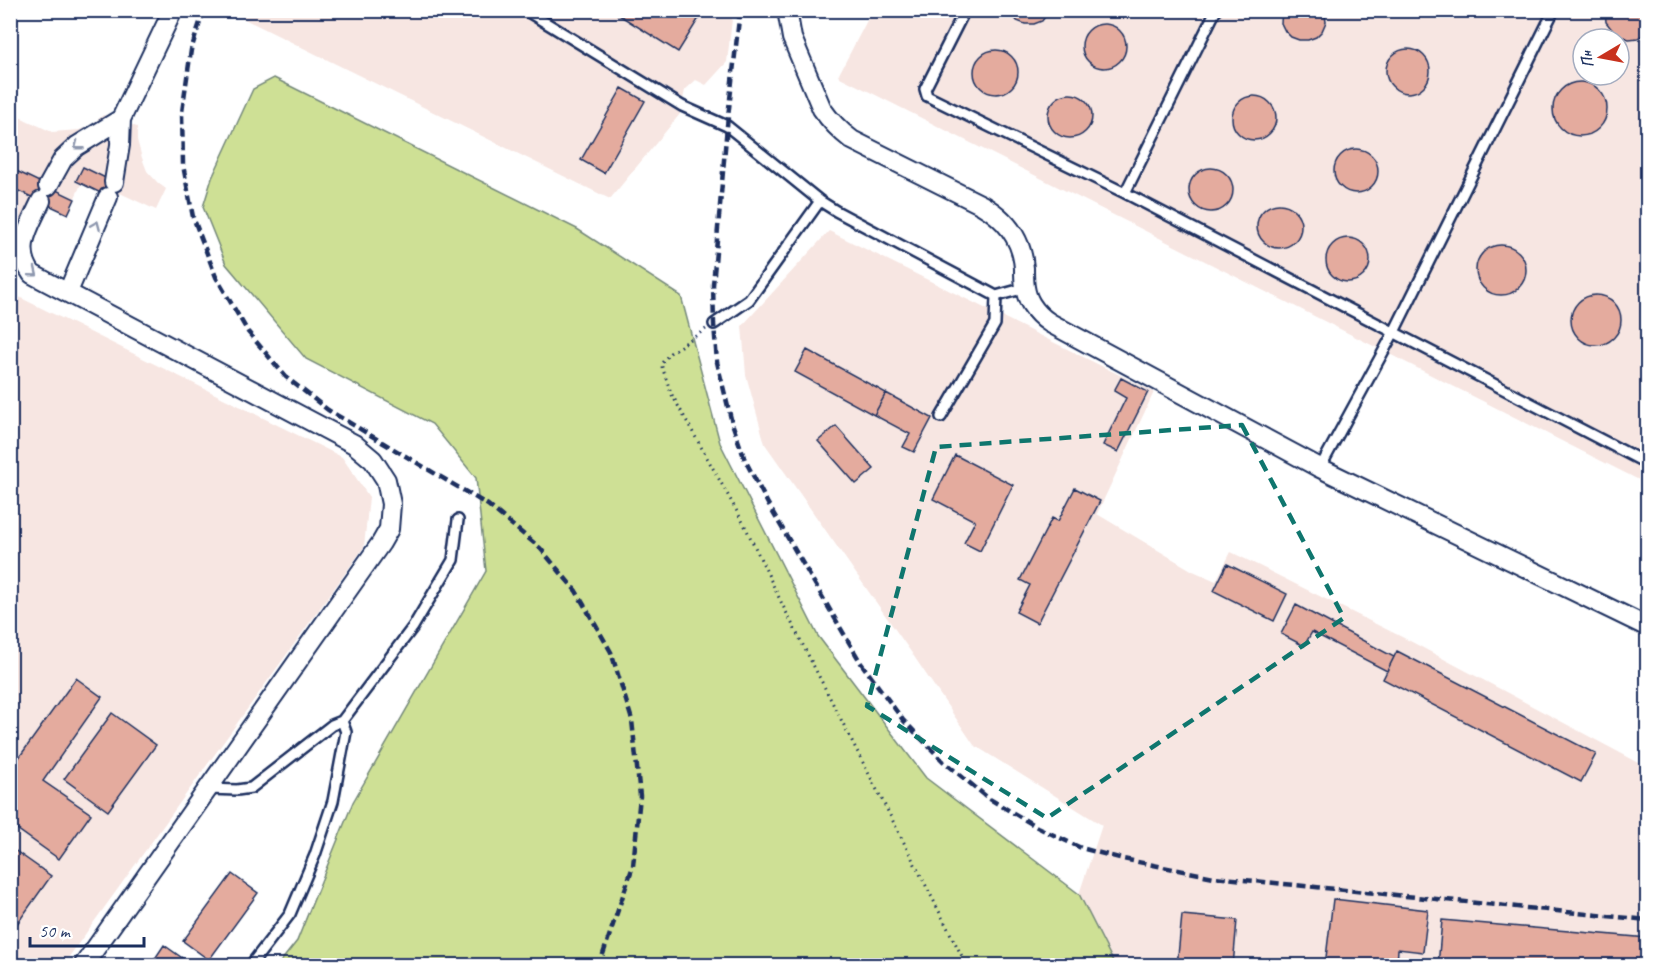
<svg xmlns="http://www.w3.org/2000/svg" width="1658" height="976" font-family="Caveat,sans-serif">
<rect width="100%" height="100%" fill="#fff"/>
<filter id="ink" filterUnits="userSpaceOnUse"><feTurbulence type="fractalNoise" baseFrequency=".0167" numOctaves="2"/><feDisplacementMap in="SourceGraphic" scale="12" xChannelSelector="R" yChannelSelector="G"/><feConvolveMatrix kernelMatrix="1 2 1 2 8 2 1 2 1" color-interpolation-filters="sRGB"/></filter>
<g filter="url(#ink)">
<!-- built -->
<path fill="#f7e6e2" fill-rule="evenodd" d="M 228,11 L 733,11 L 727,62 L 706,85 L 696,80 L 685,90 L 680,114 L 610,199 Z
M 872,11 L 1647,11 L 1647,484 L 838,76 ZM 1583,39 L 1619,39 L 1619,75 L 1583,75 Z
M 11,113 L 52,132 L 79,130 L 92,125 L 103,115 L 137,127 L 137,140 L 142,158 L 147,171 L 158,183 L 166,189 L 156,210 L 120,193 L 116,201 L 81,184 L 68,214 L 34,198 L 11,253 Z
M 829,231 L 1154,392 L 1097,514 L 1193,571 L 1216,581 L 1231,552 L 1410,641 L 1641,764 L 1648,801 L 1647,965 L 1115,965 L 1079,894 L 1102,825 L 974,745 L 911,652 L 765,444 L 746,375 L 742,326 Z
M 10,286 L 19,297 L 342,457 L 369,497 L 364,547 L 63,965 L 11,965 Z"/>
<!-- green -->
<path fill="#cee095" stroke="#74887a" stroke-width="1.5" d="M 274,78 L 577,229 L 681,296 L 720,443 L 818,636 L 926,778 L 1079,894 L 1115,965 L 278,965 L 297,941 L 353,802 L 486,571 L 476,478 L 432,424 L 306,359 L 226,264 L 203,207 L 212,178 L 253,89 Z"/>
<!-- building -->
<path fill="#e4ab9e" stroke="#1b2f5e" stroke-width="1.5" d="M 611,10 L 704,10 L 678,52 Z
M 1009,10 L 1050,10 L 1042,21 L 1034,24 L 1025,24 L 1017,21 Z
M 1282,10 L 1324,10 L 1326,22 L 1322,31 L 1316,37 L 1308,40 L 1299,40 L 1291,37 L 1285,31 L 1281,23 Z
M 1605,10 L 1648,10 L 1648,32 L 1638,38 L 1629,39 L 1620,36 L 1613,31 L 1606,22 Z
M1082 46a22 22 0 1 1 44 0a22 22 0 1 1-44 0Z
M1386 71a22 22 0 1 1 44 0a22 22 0 1 1-44 0Z
M974 72a22 22 0 1 1 44 0a22 22 0 1 1-44 0Z
M1553 109a27 27 0 1 1 54 0a27 27 0 1 1-54 0Z
M 622,88 L 645,101 L 604,173 L 581,160 Z
M1048 116a22 22 0 1 1 44 0a22 22 0 1 1-44 0Z
M1232 118a22 22 0 1 1 44 0a22 22 0 1 1-44 0Z
M1334 171a22 22 0 1 1 44 0a22 22 0 1 1-44 0Z
M 83,167 L 120,185 L 113,199 L 76,181 Z
M 10,168 L 75,199 L 68,214 L 10,187 Z
M1189 190a22 22 0 1 1 44 0a22 22 0 1 1-44 0Z
M1257 226a22 22 0 1 1 44 0a22 22 0 1 1-44 0Z
M1326 260a22 22 0 1 1 44 0a22 22 0 1 1-44 0Z
M1476 270a25 25 0 1 1 50 0a25 25 0 1 1-50 0Z
M1571 320a25 25 0 1 1 50 0a25 25 0 1 1-50 0Z
M 807,350 L 886,393 L 874,415 L 795,372 Z
M 1121,378 L 1148,392 L 1118,452 L 1103,445 L 1126,398 L 1114,391 Z
M 886,393 L 932,418 L 914,452 L 903,447 L 910,434 L 874,415 Z
M 836,426 L 874,469 L 856,484 L 818,441 Z
M 955,455 L 1013,485 L 980,551 L 964,543 L 975,521 L 933,499 Z
M 1075,488 L 1100,501 L 1037,623 L 1016,612 L 1030,585 L 1020,580 L 1052,518 L 1058,521 Z
M 1227,564 L 1287,594 L 1274,621 L 1214,591 Z
M 1296,605 L 1394,657 L 1387,671 L 1312,632 L 1304,646 L 1281,634 Z
M 1397,651 L 1596,754 L 1581,782 L 1383,679 Z
M 76,678 L 102,697 L 43,781 L 91,814 L 59,859 L 10,824 L 10,770 Z
M 112,713 L 156,745 L 108,811 L 64,779 Z
M 10,847 L 51,876 L 17,924 L 10,919 Z
M 232,874 L 258,893 L 209,960 L 183,941 Z
M 1333,899 L 1428,910 L 1423,952 L 1398,949 L 1397,966 L 1325,966 Z
M 1182,915 L 1237,920 L 1233,966 L 1177,966 Z
M 1442,920 L 1648,938 L 1648,966 L 1438,966 Z
M 164,945 L 185,960 L 181,966 L 150,966 Z"/>
<g fill="none" stroke-linecap="round" stroke-linejoin="round">
<!-- lane casing -->
<g stroke="#1b2f5e" stroke-width="14">
<path id="lane" d="M 525,10 L 682,106 L 727,126 L 820,201 L 836,211 L 996,296 L 1025,288
M 965,10 L 925,89 L 927,96 L 1125,193 L 1648,464
M 1125,193 L 1216,10
M 714,324 L 749,300 L 820,201
M 941,417 L 995,324 L 996,296
M 1320,468 L 1394,332 L 1554,10
M 208,789 L 237,790 L 251,788 L 332,725 L 342,721 L 413,627 L 453,560 L 458,520
M 250,966 L 290,914 L 315,855 L 333,801 L 346,732 L 342,721"/>
</g>
<!-- street casing -->
<g stroke="#1b2f5e" stroke-width="22">
<path id="street" d="M 787,10 L 792,38 L 822,109 C 831,122 840,131 852,140 L 982,205 C 1006,219 1022,239 1024,268 C 1024,280 1024,293 1031,304 C 1036,312 1042,318 1050,323 L 1320,468 L 1648,627
M 114,182 L 120,145 L 121,119 L 173,10
M 48,186 L 63,159 L 77,146 L 121,119
M 41,201 C 30,226 13,248 32,274 L 354,444 L 373,460 L 386,480 L 391,504 L 389,529 L 381,543 L 83,966
M 68,292 L 108,197"/>
</g>
<!-- path -->
<path stroke="#1b2f5e" stroke-width="3" stroke-dasharray="1.5 4.5" stroke-linecap="butt" d="M 706,329 L 670,353 L 661,364 L 671,393 L 744,524 L 783,606 L 967,966"/>
<!-- lane -->
<use href="#lane" stroke="#fff" stroke-width="9"/>
<!-- street -->
<use href="#street" stroke="#fff" stroke-width="18"/>
<!-- rail -->
<path stroke="#1b2f5e" stroke-width="4.5" stroke-dasharray="9 4.5" stroke-linecap="butt" d="M 204,10 L 191,50 L 182,112 L 183,165 L 193,217 L 216,277 L 248,332 L 286,377 L 328,410 L 488,505 L 540,548 L 576,591 L 611,652 L 632,720 L 640,796 L 633,866 L 599,966
M 740,10 L 727,126 L 713,285 L 714,324 L 717,362 L 732,423 L 745,460 L 768,504 L 861,663 L 903,720 L 943,761 L 988,798 L 1037,827 L 1081,848 L 1123,859 L 1214,877 L 1648,920"/>
</g>
<!-- one-way arrows -->
<defs><path id="oneway-chevron" d="M-2-3.5L2.5 0L-2 3.5" fill="none" stroke-width="1.6" stroke-linecap="round" stroke-linejoin="round" transform="scale(1.5)"/></defs>
<g stroke="#8d97ae">
<use href="#oneway-chevron" transform="translate(78 146) rotate(142)"/>
<use href="#oneway-chevron" transform="translate(96 225) rotate(-67)"/>
<use href="#oneway-chevron" transform="translate(34 273) rotate(39)"/>
</g>
</g>
<!-- marked area -->
<path fill="none" stroke="#0f766e" stroke-width="4.5" stroke-dasharray="12 8" stroke-linejoin="round" d="M 1242,425 L 1344,618 L 1047,818 L 867,706 L 936,447 Z"/>
<!-- margin -->
<rect width="1658" height="976" fill="none" stroke="#fff" stroke-width="36"/>
<rect x="18" y="18" width="1622" height="940" fill="none" stroke="#1b2f5e" stroke-width="2" filter="url(#ink)"/>
<!-- north arrow -->
<g transform="translate(1601 57) rotate(260)"><circle r="28" fill="#ffffff" stroke="#a4acbf" stroke-width="1.5"/>
<path d="M0-4.5L10 22L0 15L-10 22Z" fill="#c8321e"/>
<text y="-9" font-size="16" font-weight="bold" text-anchor="middle" fill="#1b2f5e">Пн</text>
</g>
<!-- scale -->
<path d="M30 937v9h114v-9" fill="none" stroke="#1b2f5e" stroke-width="3"/>
<text x="39" y="937" font-size="18" fill="#1b2f5e" stroke="#ffffff" stroke-width="4.5" paint-order="stroke">50 m</text>
</svg>
